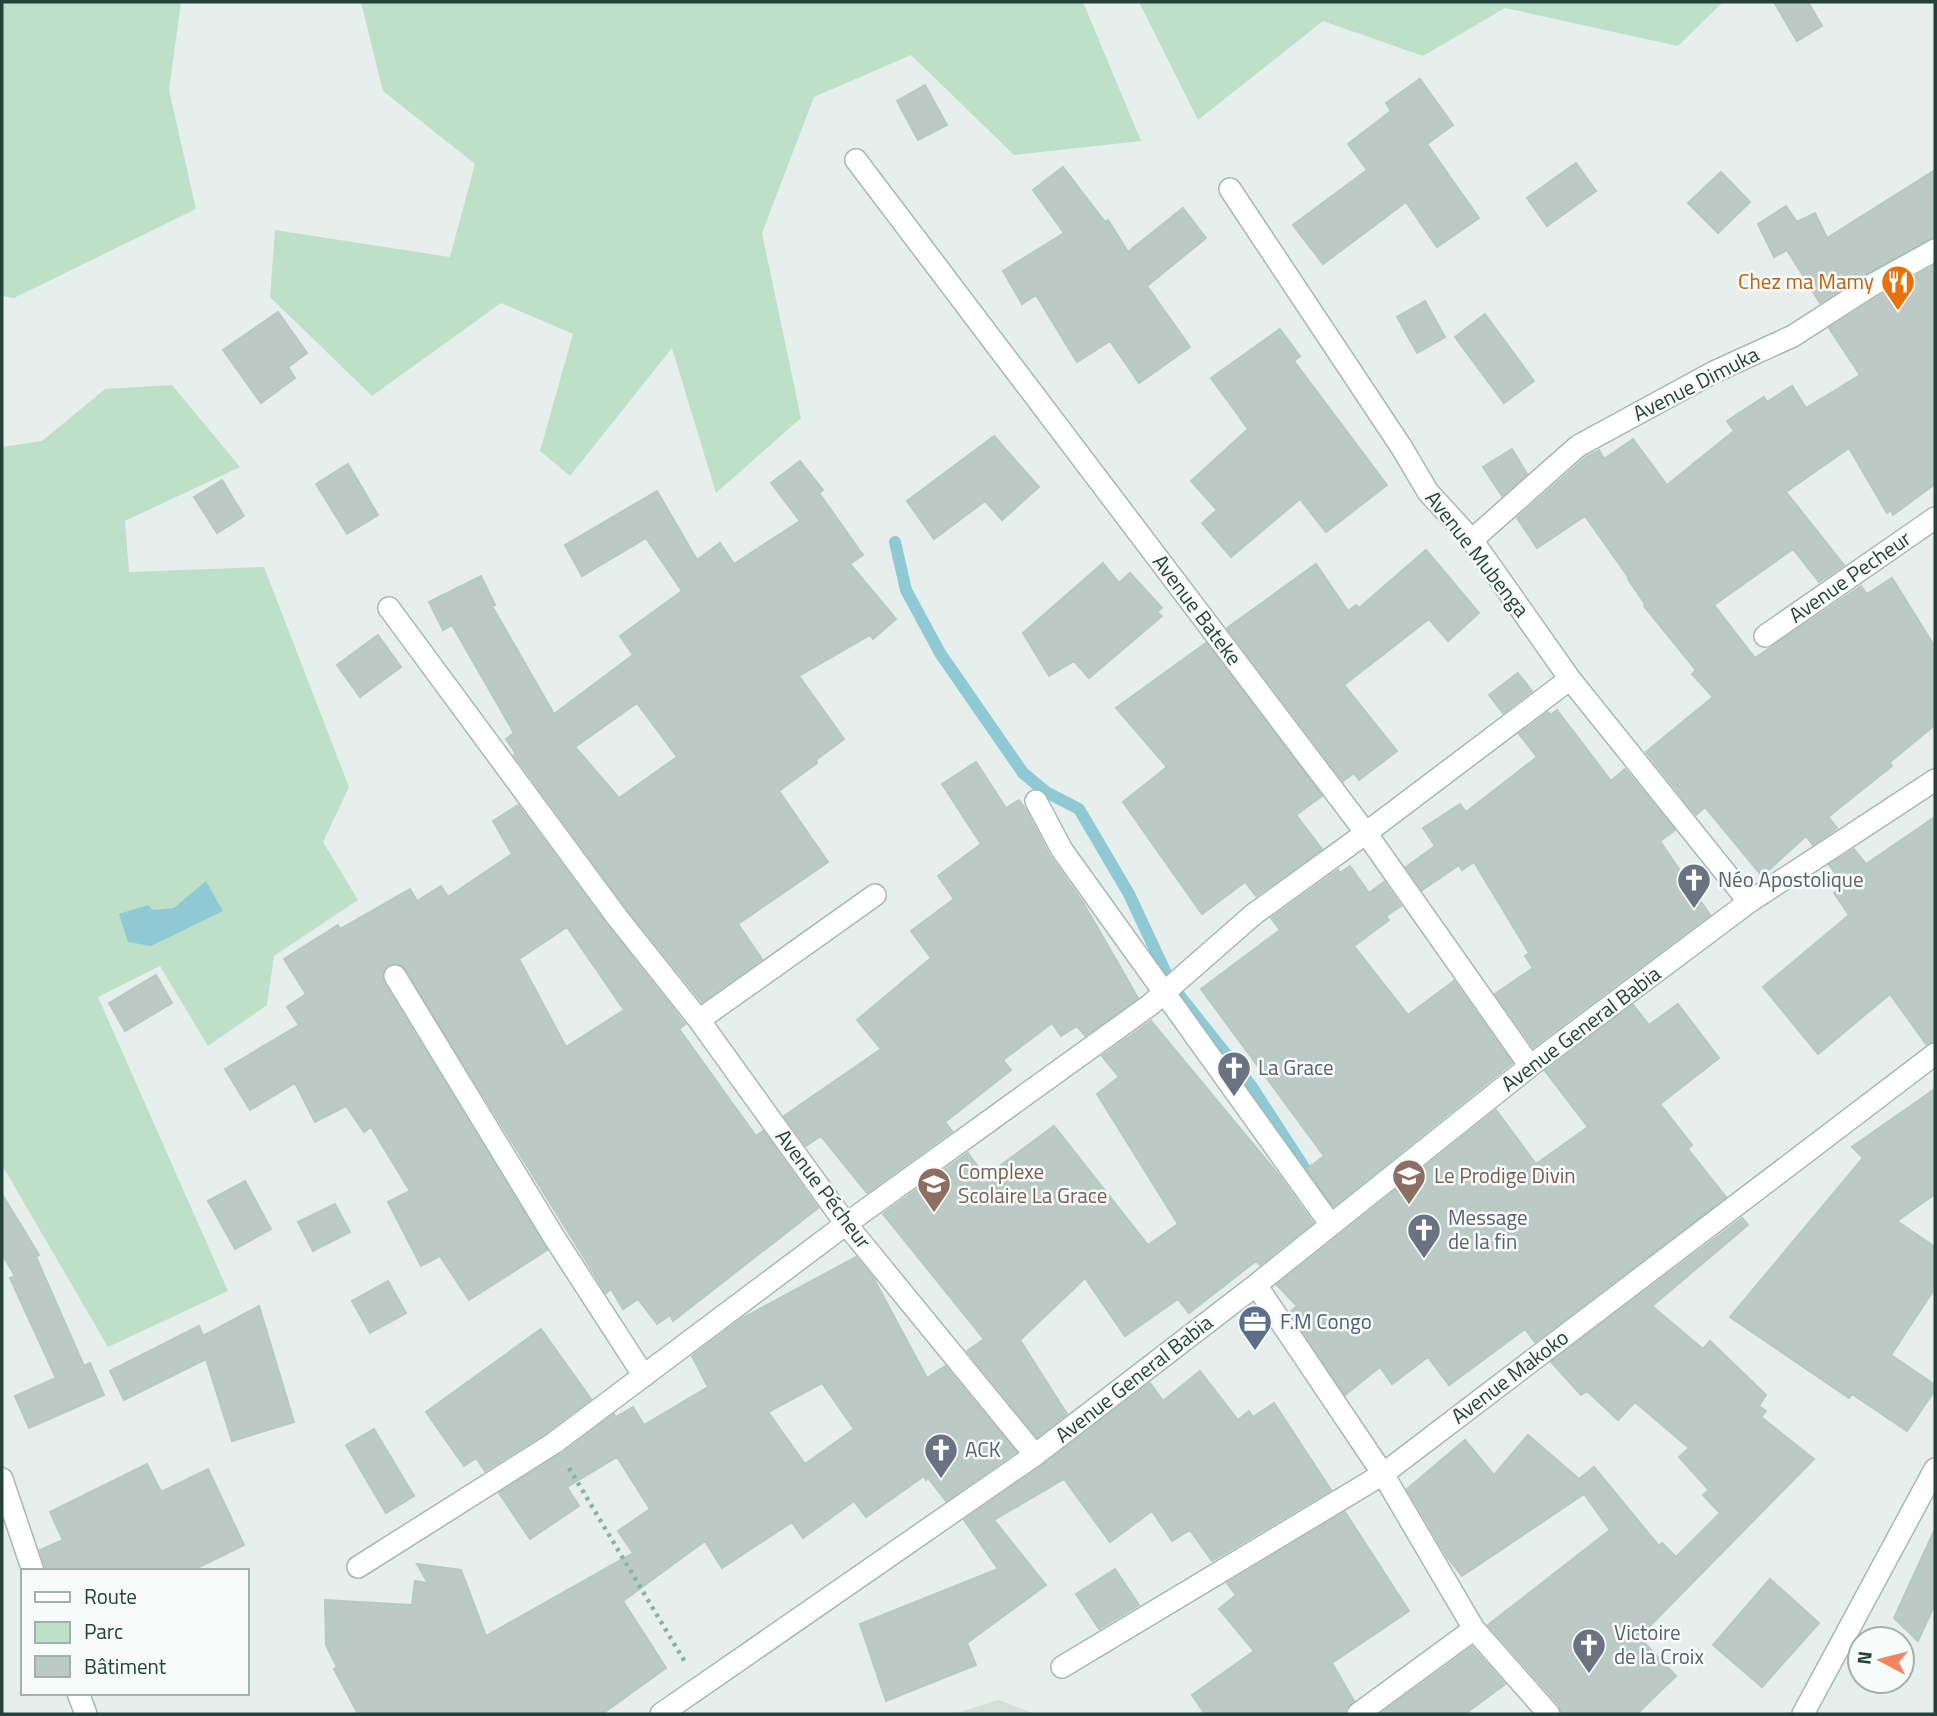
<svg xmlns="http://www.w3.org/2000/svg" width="1937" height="1716" font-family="'Titillium Web',sans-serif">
<rect width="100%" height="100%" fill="#e6efeb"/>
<!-- built -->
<path fill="#d4dfda" d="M 998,1700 L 1035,1714 L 954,1714 Z"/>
<!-- green -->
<path fill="#bfe0c8" d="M 2,2 L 181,2 L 169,90 L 196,209 L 14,298 L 2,296 Z
M 361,2 L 1083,2 L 1141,141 L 1014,155 L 911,55 L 814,97 L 762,233 L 801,418 L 716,493 L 672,348 L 570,476 L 540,451 L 573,334 L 501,303 L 372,396 L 270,297 L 275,230 L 450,257 L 475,164 L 383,91 Z
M 1139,2 L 1723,2 L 1678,46 L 1505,8 L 1423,56 L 1323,21 L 1198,120 Z
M 172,385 L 240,467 L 125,521 L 129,572 L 264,567 L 349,787 L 323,842 L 358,900 L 274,956 L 267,1005 L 208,1046 L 160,966 L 98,997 L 228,1291 L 108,1347 L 2,1165 L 2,447 L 42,441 L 105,389 Z"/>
<!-- water -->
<path fill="#8ec9d4" d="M 206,881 L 223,911 L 151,946 L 128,942 L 119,914 L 148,905 L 153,910 L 174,908 Z"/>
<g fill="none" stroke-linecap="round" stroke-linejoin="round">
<!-- stream -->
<path stroke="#8ec9d4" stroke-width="12" d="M 895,542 L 906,590 L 940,653 L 1023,773 L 1046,792 L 1079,809 L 1129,894 L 1172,986 L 1252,1087 L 1327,1203"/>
</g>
<!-- building -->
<path fill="#bbcac4" stroke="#b8c9c2" stroke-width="2" fill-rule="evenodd" d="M 1774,2 L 1808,2 L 1822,26 L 1797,41 Z
M 1420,79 L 1453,125 L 1427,144 L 1479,218 L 1437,247 L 1406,202 L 1323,264 L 1293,225 L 1367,170 L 1348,144 L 1391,111 L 1386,103 Z
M 925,85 L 947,125 L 918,140 L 897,101 Z
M 1576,163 L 1596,191 L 1547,226 L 1527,198 Z
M 1063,167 L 1105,222 L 1108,220 L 1128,252 L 1183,208 L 1206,238 L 1147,286 L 1190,347 L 1139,383 L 1110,341 L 1077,362 L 1036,295 L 1022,304 L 1003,271 L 1064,233 L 1033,190 Z
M 1935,170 L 1935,237 L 1866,274 L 1820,303 L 1787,250 L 1774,257 L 1758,224 L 1786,206 L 1797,222 L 1815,213 L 1827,238 Z
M 1721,172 L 1750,202 L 1718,233 L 1688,203 Z
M 1935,265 L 1935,484 L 1893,515 L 1891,510 L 1887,513 L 1849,448 L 1786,492 L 1844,565 L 1819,582 L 1793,549 L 1714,605 L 1755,658 L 1861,586 L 1867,594 L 1892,578 L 1935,647 L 1935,725 L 1890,762 L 1892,766 L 1828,817 L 1837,828 L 1813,845 L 1806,836 L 1762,876 L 1705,807 L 1696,815 L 1646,752 L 1713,697 L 1692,674 L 1696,670 L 1644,606 L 1645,604 L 1628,579 L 1629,578 L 1585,516 L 1537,548 L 1517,518 L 1586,457 L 1599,450 L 1604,459 L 1633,439 L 1667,485 L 1734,431 L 1727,421 L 1764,397 L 1767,402 L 1792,386 L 1806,408 L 1860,375 L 1829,328 L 1879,296 Z
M 1425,301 L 1445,337 L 1417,353 L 1397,317 Z
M 278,312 L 307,353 L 288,367 L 295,378 L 261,403 L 223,350 Z
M 1485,314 L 1534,381 L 1504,403 L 1455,337 Z
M 1280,329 L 1300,356 L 1294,361 L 1387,485 L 1326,532 L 1300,499 L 1231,557 L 1202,523 L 1217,510 L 1191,481 L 1248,429 L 1211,378 Z
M 994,436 L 1039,487 L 1002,520 L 985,501 L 934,539 L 907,501 Z
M 1512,449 L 1527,474 L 1502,496 L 1483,467 Z
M 800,461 L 823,490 L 819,493 L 863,555 L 850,564 L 896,619 L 873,639 L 870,635 L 799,676 L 844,739 L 816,760 L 817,763 L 779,791 L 828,862 L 738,924 L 762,959 L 702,1002 L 627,909 L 514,755 L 516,754 L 506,739 L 514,733 L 452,625 L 443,630 L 429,602 L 481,576 L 495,605 L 492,606 L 554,714 L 633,655 L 620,636 L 682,591 L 646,538 L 582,576 L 565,545 L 657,491 L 697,560 L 720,543 L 734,564 L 800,521 L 771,483 ZM 637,703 L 677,757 L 619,798 L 575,747 Z
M 348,464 L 378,515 L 347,534 L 316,484 Z
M 222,480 L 244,516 L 217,533 L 194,497 Z
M 1426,550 L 1479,613 L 1448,641 L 1429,619 L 1344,685 L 1397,751 L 1359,780 L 1354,773 L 1343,781 L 1227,628 L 1316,564 L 1348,611 L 1356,605 L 1359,608 Z
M 1103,563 L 1119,583 L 1130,573 L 1162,608 L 1157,612 L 1162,616 L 1089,678 L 1074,661 L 1049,676 L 1023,633 Z
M 378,635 L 401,667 L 360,697 L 337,665 Z
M 1206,643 L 1322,796 L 1296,815 L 1322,849 L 1256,896 L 1245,882 L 1202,914 L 1123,802 L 1167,767 L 1116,708 Z
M 1518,673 L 1532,691 L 1503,713 L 1489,695 Z
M 1557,710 L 1611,781 L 1625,769 L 1675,830 L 1660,841 L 1710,915 L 1533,1047 L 1495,994 L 1533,968 L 1525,956 L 1529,953 L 1474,862 L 1462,870 L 1459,865 L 1422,890 L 1406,867 L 1435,846 L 1423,828 L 1460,804 L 1466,812 L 1537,757 L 1519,734 L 1548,712 L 1551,715 Z
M 976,762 L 1006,808 L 1019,800 L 1026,810 L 1050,856 L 1084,904 L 1138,998 L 1085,1036 L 1077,1026 L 1061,1036 L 1052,1023 L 1003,1060 L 1011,1070 L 945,1122 L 952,1131 L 867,1193 L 821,1136 L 806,1146 L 784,1116 L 881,1049 L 857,1020 L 931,958 L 911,931 L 954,899 L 938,876 L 981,844 L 942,784 Z
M 518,805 L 607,925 L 685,1024 L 679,1029 L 756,1136 L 763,1131 L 818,1208 L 673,1321 L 670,1315 L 657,1324 L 638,1299 L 623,1309 L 611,1289 L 606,1293 L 402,965 L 395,963 L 388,965 L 382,976 L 384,983 L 547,1250 L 469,1300 L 440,1256 L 421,1266 L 388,1202 L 410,1191 L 371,1127 L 364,1132 L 346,1106 L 315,1122 L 295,1083 L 250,1110 L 225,1069 L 299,1025 L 287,1007 L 306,994 L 284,959 L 338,925 L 340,929 L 410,889 L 417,901 L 441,886 L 448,897 L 512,854 L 493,821 ZM 567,927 L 624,1010 L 566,1047 L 519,959 Z
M 1935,817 L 1935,1041 L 1926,1044 L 1890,994 L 1818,1054 L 1763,987 L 1849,915 L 1834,893 L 1844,885 L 1829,865 L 1854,849 L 1866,864 Z
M 1350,866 L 1369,893 L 1384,882 L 1401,906 L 1386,916 L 1389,920 L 1354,946 L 1408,1015 L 1454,981 L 1512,1063 L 1334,1206 L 1307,1169 L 1324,1156 L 1201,989 L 1280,930 L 1271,918 L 1338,870 L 1340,873 Z
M 156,975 L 172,1003 L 125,1031 L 109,1003 Z
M 1678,1004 L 1719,1058 L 1660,1104 L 1692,1145 L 1688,1149 L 1726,1197 L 1535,1342 L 1525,1329 L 1449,1385 L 1428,1357 L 1392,1384 L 1380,1367 L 1345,1395 L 1290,1312 L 1297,1306 L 1277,1285 L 1496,1110 L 1536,1164 L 1588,1127 L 1545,1071 L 1633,1005 L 1649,1025 Z
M 1151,1021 L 1278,1174 L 1313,1223 L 1260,1265 L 1256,1261 L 1189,1313 L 1178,1299 L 1125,1336 L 1085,1278 L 1020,1340 L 1067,1414 L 1037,1437 L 967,1351 L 984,1339 L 883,1214 L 968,1153 L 985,1177 L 1054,1126 L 1148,1245 L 1178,1224 L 1097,1094 L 1119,1077 L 1102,1056 Z
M 1935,1089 L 1935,1194 L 1897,1221 L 1935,1247 L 1935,1288 L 1891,1355 L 1935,1385 L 1935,1390 L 1907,1431 L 1852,1394 L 1849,1398 L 1730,1317 L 1863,1158 L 1852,1147 Z
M 245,1181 L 271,1229 L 235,1249 L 208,1201 Z
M 2,1194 L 39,1255 L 36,1257 L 84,1366 L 90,1363 L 104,1395 L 29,1428 L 15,1396 L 56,1378 L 10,1278 L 15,1276 L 2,1254 Z
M 335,1204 L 350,1232 L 313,1251 L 298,1222 Z
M 1742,1218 L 1748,1225 L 1652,1306 L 1703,1349 L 1710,1341 L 1766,1395 L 1759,1406 L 1766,1411 L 1761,1417 L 1814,1459 L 1639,1637 L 1676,1676 L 1637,1714 L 1562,1714 L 1559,1705 L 1488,1625 L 1610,1530 L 1584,1494 L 1462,1576 L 1447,1557 L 1407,1489 L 1465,1440 L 1494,1475 L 1528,1435 L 1579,1479 L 1594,1467 L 1659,1546 L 1662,1543 L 1676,1557 L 1720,1513 L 1703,1495 L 1709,1490 L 1679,1457 L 1689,1448 L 1635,1402 L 1618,1420 L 1587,1391 L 1581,1395 L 1551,1362 Z
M 856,1257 L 874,1279 L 927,1378 L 945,1366 L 1016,1452 L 946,1501 L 928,1478 L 926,1480 L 924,1476 L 866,1517 L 854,1501 L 803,1538 L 792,1522 L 722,1568 L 705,1541 L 623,1601 L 666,1668 L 602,1714 L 358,1714 L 334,1669 L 337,1667 L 326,1645 L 325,1600 L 412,1605 L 415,1581 L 428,1583 L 417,1564 L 461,1570 L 486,1636 L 633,1553 L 618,1531 L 650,1509 L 617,1457 L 567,1487 L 579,1506 L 530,1539 L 499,1493 L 561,1454 L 614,1414 L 616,1417 L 633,1407 L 644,1425 L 708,1387 L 692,1356 L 741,1319 ZM 822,1383 L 854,1429 L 805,1464 L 768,1412 Z
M 388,1281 L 406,1313 L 370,1333 L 352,1301 Z
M 259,1306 L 294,1422 L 232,1441 L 206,1359 L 124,1400 L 110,1371 L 199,1326 L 203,1336 Z
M 541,1329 L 591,1399 L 547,1432 L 485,1471 L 476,1458 L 464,1466 L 426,1412 Z
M 1200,1371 L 1238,1420 L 1249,1411 L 1253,1417 L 1274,1403 L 1331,1490 L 1212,1561 L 1190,1530 L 1172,1541 L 1152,1511 L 1110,1542 L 1064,1479 L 994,1520 L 1046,1585 L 967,1643 L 976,1665 L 886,1701 L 860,1624 L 998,1569 L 964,1520 L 1043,1465 L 1150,1383 L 1163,1401 Z
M 374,1429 L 414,1496 L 386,1513 L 346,1445 Z
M 147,1464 L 161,1492 L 208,1469 L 244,1545 L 191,1571 L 46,1571 L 40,1550 L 63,1540 L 50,1512 Z
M 1345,1512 L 1409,1611 L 1332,1663 L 1354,1701 L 1346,1708 L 1345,1714 L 1205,1714 L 1192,1695 L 1254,1651 L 1219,1609 L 1236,1595 L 1227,1583 Z
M 1935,1529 L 1935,1604 L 1918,1641 L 1894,1618 Z
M 1115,1569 L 1139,1605 L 1099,1629 L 1076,1594 Z
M 1770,1579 L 1819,1623 L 1762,1687 L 1713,1645 Z
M 1472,1647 L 1505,1684 L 1465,1714 L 1380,1714 Z"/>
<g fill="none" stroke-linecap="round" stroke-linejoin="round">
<!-- street casing -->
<g stroke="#a8b8b2" stroke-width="24">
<path id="street" d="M 856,160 L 1366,833 L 1530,1066
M 1230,189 L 1402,448 L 1428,492 L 1472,540 L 1570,679 L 1749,902
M 1472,540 L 1578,446 L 1714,372 L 1793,336 L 1872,285 L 1935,250
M 389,608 L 617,917 L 699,1020 L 846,1224 L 1035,1455
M 1765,636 L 1935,518
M 1036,801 L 1062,850 L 1331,1225
M 395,976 L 554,1237 L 644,1376
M 699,1020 L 875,895
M 1256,1285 L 1383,1474 L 1474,1629 L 1549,1714
M 2,1479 L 33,1571
M 358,1567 L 554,1443 L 846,1224 L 1150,1005 L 1254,914 L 1366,833 L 1570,679
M 1062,1667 L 1383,1474 L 1935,1054
M 78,1693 L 86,1714
M 661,1714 L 1035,1455 L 1256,1285 L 1530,1066 L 1749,902 L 1935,780
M 1358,1714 L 1474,1629
M 1803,1714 L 1935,1469"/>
</g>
<!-- path -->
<path stroke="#86b3a5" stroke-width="4.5" stroke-dasharray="3.5 5" stroke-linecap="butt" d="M 569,1468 L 685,1662"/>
<!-- street -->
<use href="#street" stroke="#fff" stroke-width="21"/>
</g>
<!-- icons -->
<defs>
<g id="restaurant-pin" transform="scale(1.75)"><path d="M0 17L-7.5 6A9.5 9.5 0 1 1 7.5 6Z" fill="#e8710a" stroke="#f7fbf9"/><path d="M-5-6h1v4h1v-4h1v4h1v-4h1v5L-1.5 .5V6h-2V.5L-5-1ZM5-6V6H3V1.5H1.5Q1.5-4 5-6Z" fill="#fff"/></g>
<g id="church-pin" transform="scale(1.75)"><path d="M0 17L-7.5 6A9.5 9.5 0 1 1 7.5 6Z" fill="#6b7280" stroke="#f7fbf9"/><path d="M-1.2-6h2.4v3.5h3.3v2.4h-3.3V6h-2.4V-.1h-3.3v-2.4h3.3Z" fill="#fff"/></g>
<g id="school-pin" transform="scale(1.75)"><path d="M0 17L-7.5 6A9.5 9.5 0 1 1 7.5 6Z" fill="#8d6e63" stroke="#f7fbf9"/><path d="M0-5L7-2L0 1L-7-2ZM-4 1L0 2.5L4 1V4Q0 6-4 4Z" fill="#fff"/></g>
<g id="office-pin" transform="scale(1.75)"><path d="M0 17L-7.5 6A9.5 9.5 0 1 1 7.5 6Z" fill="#5c6f8a" stroke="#f7fbf9"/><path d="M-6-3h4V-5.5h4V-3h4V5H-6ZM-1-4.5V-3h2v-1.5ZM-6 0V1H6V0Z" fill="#fff"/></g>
</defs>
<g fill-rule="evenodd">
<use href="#restaurant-pin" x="1898" y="282"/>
<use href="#church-pin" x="1694" y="880"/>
<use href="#church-pin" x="1234" y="1068"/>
<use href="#school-pin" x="1409" y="1176"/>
<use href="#school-pin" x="934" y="1184"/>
<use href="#church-pin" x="1424" y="1230"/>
<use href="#office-pin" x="1255" y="1322"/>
<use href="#church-pin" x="941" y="1450"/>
<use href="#church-pin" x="1589" y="1645"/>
</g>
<g text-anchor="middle" stroke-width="5" stroke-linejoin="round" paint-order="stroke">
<!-- food labels -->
<g font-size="21" fill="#c56008" stroke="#f7fbf9" text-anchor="end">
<text x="1874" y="289">Chez ma Mamy</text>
</g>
<!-- street labels -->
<g font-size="21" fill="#24423a" stroke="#f7fbf9">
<text transform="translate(1696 384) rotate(-27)" y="7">Avenue Dimuka</text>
<text transform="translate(1477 554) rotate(52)" y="7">Avenue Mubenga</text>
<text transform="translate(1850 577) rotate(-35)" y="7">Avenue Pecheur</text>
<text transform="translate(1197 610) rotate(53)" y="7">Avenue Bateke</text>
<text transform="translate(1581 1029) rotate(-37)" y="7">Avenue General Babia</text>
<text transform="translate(823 1189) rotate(53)" y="7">Avenue Pécheur</text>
<text transform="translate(1510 1377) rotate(-37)" y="7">Avenue Makoko</text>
<text transform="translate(1134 1379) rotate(-38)" y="7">Avenue General Babia</text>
</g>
<!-- worship labels -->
<g font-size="21" fill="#5b616d" stroke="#f7fbf9" text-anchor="start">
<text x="1718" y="887">Néo Apostolique</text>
<text x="1258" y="1075">La Grace</text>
<text x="1448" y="1225">Message<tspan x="1448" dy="24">de la fin</tspan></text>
<text x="965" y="1457">ACK</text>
<text x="1614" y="1640">Victoire<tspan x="1614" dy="24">de la Croix</tspan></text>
</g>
<!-- education labels -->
<g font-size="21" fill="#785e54" stroke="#f7fbf9" text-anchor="start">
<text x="958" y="1179">Complexe<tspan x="958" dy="24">Scolaire La Grace</tspan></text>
<text x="1434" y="1183">Le Prodige Divin</text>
</g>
<!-- service labels -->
<g font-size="21" fill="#4e5e75" stroke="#f7fbf9" text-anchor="start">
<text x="1280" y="1329">F.M Congo</text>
</g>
</g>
<!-- border -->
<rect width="1937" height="1716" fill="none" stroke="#24423a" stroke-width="7"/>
<!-- legend -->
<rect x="21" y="1569" width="228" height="126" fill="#f7fbf9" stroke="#a3b1ad" stroke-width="2"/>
<rect x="35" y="1592" width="35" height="10" fill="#ffffff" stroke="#a3b1ad" stroke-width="2"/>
<text x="84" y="1604" font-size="21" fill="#24423a">Route</text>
<rect x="35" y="1622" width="35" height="21" fill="#bfe0c8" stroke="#a3b1ad" stroke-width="2"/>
<text x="84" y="1639" font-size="21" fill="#24423a">Parc</text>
<rect x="35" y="1656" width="35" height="21" fill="#bbcac4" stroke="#a3b1ad" stroke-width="2"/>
<text x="84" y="1674" font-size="21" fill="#24423a">Bâtiment</text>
<!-- north arrow -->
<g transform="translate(1881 1660) rotate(277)"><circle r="33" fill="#f7fbf9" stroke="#a3b1ad" stroke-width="2"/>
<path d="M0-5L12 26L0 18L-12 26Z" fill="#f4845f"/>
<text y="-10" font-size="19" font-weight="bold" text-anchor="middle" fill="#24423a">N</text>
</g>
</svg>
